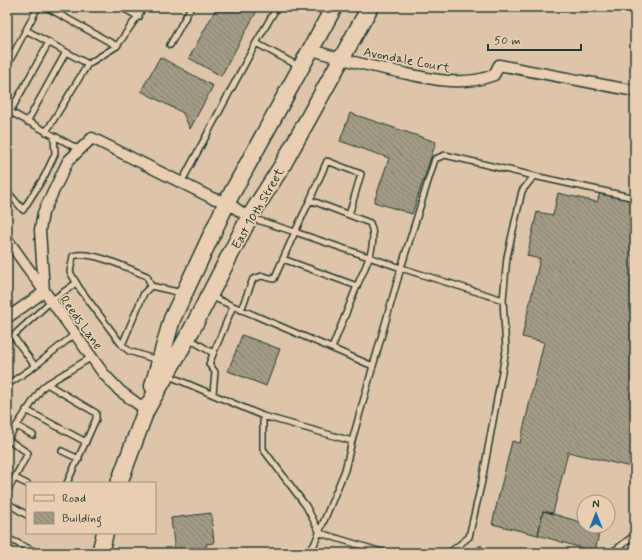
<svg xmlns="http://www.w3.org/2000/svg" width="642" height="560" font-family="Mynerve,sans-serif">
<defs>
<pattern id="building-back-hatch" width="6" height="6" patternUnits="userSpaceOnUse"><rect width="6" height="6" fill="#a39b85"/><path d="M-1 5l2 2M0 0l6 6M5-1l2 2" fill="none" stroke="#84806e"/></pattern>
</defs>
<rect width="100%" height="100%" fill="#dec5aa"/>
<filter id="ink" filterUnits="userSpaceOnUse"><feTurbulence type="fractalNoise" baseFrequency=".025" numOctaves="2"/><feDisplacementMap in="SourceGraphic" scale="8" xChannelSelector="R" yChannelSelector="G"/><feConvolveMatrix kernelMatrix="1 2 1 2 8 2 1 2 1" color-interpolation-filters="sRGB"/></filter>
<g filter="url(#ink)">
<!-- building -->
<path fill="url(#building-back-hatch)" stroke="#1f3d34" d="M 217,7 L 259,7 L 221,76 L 189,58 Z
M 160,57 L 213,86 L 190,129 L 183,113 L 141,91 Z
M 350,113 L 436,142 L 412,214 L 374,202 L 389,158 L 340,141 Z
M 558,193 L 597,202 L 600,193 L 635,201 L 635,468 L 568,452 L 553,513 L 543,511 L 538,535 L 492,524 L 512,441 L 520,443 L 544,342 L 522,337 L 540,259 L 527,256 L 537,212 L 553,215 Z
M 242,335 L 280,349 L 266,386 L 228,371 Z
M 543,511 L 584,523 L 584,526 L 600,528 L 595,552 L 538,535 Z
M 211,513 L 214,543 L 206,544 L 207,553 L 175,553 L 171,518 Z
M 481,545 L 486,553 L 469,553 Z"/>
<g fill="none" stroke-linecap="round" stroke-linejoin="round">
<!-- lane casing -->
<g stroke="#1f3d34" stroke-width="8">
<path id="lane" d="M 46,7 L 117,46
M 121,7 L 139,17
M 315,7 L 327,13
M 26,30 L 88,64
M 256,43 L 277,7
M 170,45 L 191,7
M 7,66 L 38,7
M 7,110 L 80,150
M 10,112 L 49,42
M 27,122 L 66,52
M 46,132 L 88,64 L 117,46 L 144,7
M 181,183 L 256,43 L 300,67
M 7,191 L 23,210 L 44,177 L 55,154 L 54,136
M 310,200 L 327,161 L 361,174 L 349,215
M 283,259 L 357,286 L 332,348
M 357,286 C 365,267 379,244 370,223 L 310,200 L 295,232 L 401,268 L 373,366
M 503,300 L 401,268 L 435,159 L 445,155 L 534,176
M 241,310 L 253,279 L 262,276 L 274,279 L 295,232 L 251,218
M 75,334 L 35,366 L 13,336 L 51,301 L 76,283
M 188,338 L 213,353
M 122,345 L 80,289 L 70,272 L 73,256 C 92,250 129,269 147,276 L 151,286
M 157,360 L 129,351 L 122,345 L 144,293 L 151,286 L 182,293
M 167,375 L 263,416 L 352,441 L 373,366 L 212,297
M 7,385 L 35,366
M 213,393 L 215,372 L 209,364 L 233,306
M 26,410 L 86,442
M 263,416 L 263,449 L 306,506 L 320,533 L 385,553
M 17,426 L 33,435
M 62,451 L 79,459
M 15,478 L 27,484
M 67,483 L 96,419 L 96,413 L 47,384 L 92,357
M 7,492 L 28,453 L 10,441 L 9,437 L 42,388 L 47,384
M 7,503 L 27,515
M 7,538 L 38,553
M 304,553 L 314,545 L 345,470 L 352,441
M 449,553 L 469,537 L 482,481 L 506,350 L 503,300 L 507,257 L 522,191 L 534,176 L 635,198
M 611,553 L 635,535"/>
</g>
<!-- street casing -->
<g stroke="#1f3d34" stroke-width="13">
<path id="street" d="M 310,49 C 338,59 365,65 394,71 C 428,78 460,88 494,75 L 499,65 L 635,91
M 7,239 L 103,373 L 120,391 L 146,410
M 7,318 L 44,292 L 40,230 L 43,213 L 68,161 L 92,138 L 212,198 L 227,202 L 249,218"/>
</g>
<!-- primary casing -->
<g stroke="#1f3d34" stroke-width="19">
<path id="primary" d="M 153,386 L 172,319 L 227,202 L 334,7
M 119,483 L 146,410 L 191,331 L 249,218 L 282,166 L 370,7
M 100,553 L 105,533"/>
</g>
<!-- lane -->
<use href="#lane" stroke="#eaceb1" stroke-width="5"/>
<!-- street -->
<use href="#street" stroke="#eaceb1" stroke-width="10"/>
<!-- primary -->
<use href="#primary" stroke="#eaceb1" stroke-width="16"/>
</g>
</g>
<g text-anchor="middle" stroke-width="3.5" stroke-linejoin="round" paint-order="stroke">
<!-- street labels -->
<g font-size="13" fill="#1f3d34" stroke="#eaceb1">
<text transform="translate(407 59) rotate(11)" y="5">Avondale Court</text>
<text transform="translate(257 208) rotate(-60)" y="5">East 10th Street</text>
<text transform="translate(82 322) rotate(54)" y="5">Reeds Lane</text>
</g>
</g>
<!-- margin -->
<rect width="642" height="560" fill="none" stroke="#eaceb1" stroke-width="24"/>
<rect x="12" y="12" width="618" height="536" fill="none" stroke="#1f3d34" stroke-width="1.5" filter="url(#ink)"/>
<!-- legend -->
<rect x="26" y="482" width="130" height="52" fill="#eaceb1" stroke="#99947f"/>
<rect x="34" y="495" width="20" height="6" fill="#eaceb1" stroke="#99947f"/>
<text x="62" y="502" font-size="12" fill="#1f3d34">Road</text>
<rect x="34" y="512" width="20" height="12" fill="url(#building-back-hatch)" stroke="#99947f"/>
<text x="62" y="522" font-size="12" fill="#1f3d34">Building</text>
<!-- north arrow -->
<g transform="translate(596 514)"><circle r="19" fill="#eaceb1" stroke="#99947f"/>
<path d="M0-3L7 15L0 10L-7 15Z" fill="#1f6fb2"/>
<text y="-6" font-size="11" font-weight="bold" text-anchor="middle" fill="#1f3d34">N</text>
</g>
<!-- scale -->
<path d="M488 44v6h93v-6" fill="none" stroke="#1f3d34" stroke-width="2"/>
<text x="494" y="44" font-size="12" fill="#1f3d34" stroke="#eaceb1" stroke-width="3" paint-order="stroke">50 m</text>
</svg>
